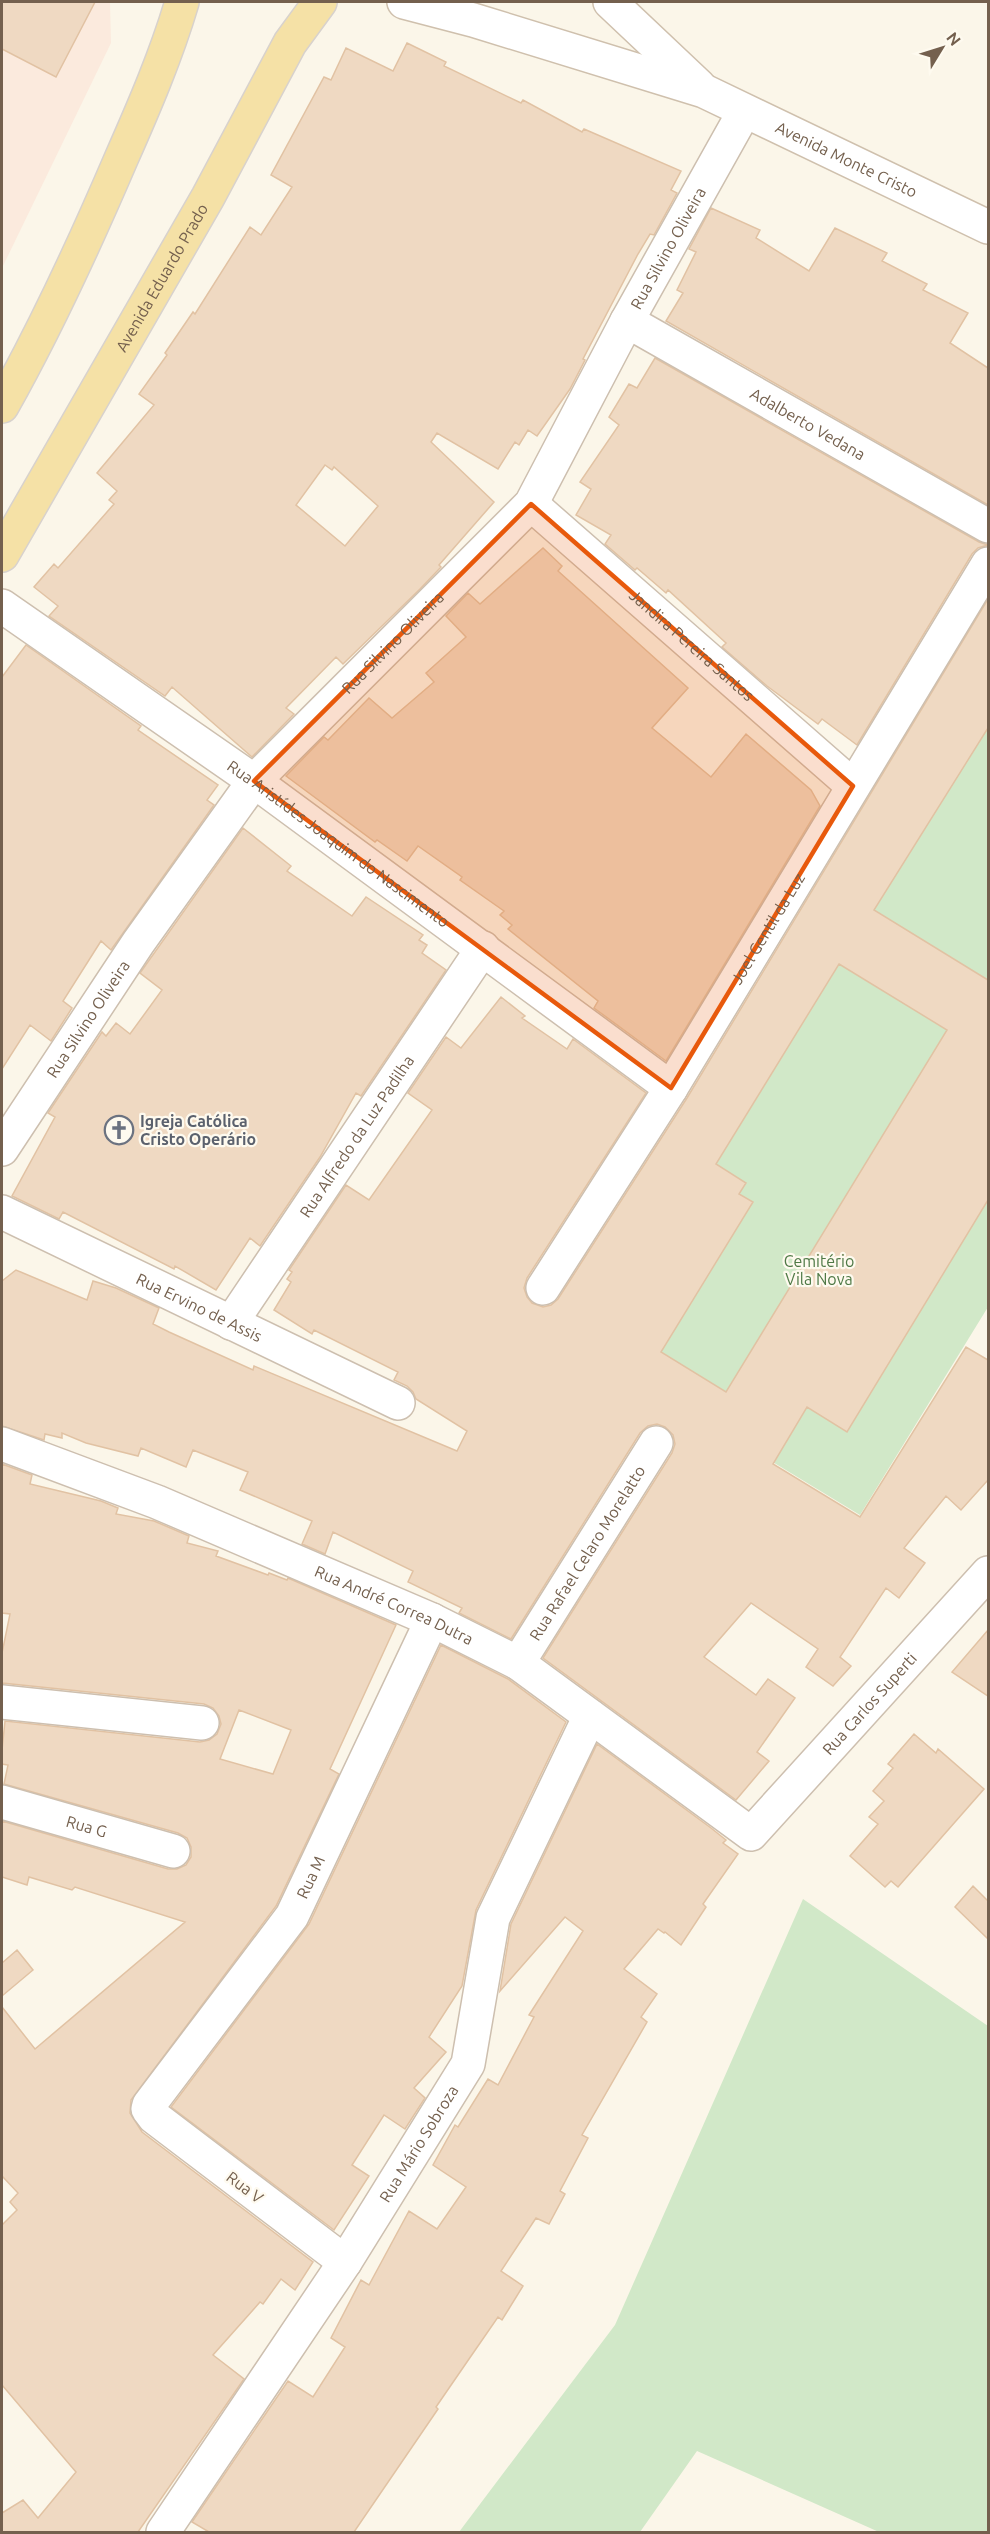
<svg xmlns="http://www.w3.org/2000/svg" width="990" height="2534" font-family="Ubuntu,sans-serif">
<rect width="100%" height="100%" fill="#fbf6e9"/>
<!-- commercial -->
<path fill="#fbeadd" d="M 2,2 L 110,2 L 111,43 L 2,268 Z"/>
<!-- green -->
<path fill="#d1e8c8" d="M 988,686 L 988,1307 L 860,1515 L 580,1345 Z
M 803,1899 L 988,2026 L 988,2532 L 879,2532 L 697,2451 L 640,2532 L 459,2532 L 615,2325 Z"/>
<!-- building -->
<path fill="#efd9c2" stroke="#e1c2a3" stroke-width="1.5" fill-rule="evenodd" d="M 2,2 L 95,2 L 56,77 L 2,49 Z
M 407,43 L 446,62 L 444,66 L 521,103 L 523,100 L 582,132 L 584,129 L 681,171 L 671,190 L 677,193 L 654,235 L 650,234 L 638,254 L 583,359 L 585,360 L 570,389 L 537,436 L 528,430 L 519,445 L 515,442 L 498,469 L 437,433 L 431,442 L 494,502 L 439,565 L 441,567 L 420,589 L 343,664 L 336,657 L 286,708 L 294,714 L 252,757 L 172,687 L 165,696 L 49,616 L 58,606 L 34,587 L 54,564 L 58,568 L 114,504 L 109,500 L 117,491 L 97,473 L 154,405 L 139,394 L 167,355 L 165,353 L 193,312 L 195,314 L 250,227 L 261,235 L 292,187 L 271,175 L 324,77 L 331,80 L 346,48 L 393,71 ZM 325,465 L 332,470 L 334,467 L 378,506 L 345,546 L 296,505 Z
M 711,208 L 760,230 L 756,238 L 809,271 L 835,228 L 887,253 L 882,261 L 927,284 L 923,290 L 968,313 L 950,343 L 988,368 L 988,505 L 666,321 L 683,293 L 677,290 L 696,252 L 689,249 Z
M 655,358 L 979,542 L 988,545 L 978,548 L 972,554 L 857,745 L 822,719 L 818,724 L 767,686 L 722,647 L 726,643 L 668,590 L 666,593 L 637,568 L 635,570 L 605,544 L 611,535 L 576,515 L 591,489 L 580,482 L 619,425 L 609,417 L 629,384 L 637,388 Z
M 543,548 L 562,566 L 558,571 L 688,688 L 652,728 L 711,777 L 746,734 L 811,790 L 820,806 L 666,1061 L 594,1008 L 598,1001 L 508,929 L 512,925 L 500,915 L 504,911 L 460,880 L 462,877 L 418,846 L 407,861 L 377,840 L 375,842 L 286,776 L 324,737 L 328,740 L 369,698 L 392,718 L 434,682 L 426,673 L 466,637 L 446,616 L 468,593 L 480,604 Z
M 988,599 L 988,728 L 874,910 L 988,980 L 988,1200 L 847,1432 L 807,1407 L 773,1464 L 860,1517 L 966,1347 L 988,1360 L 988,1480 L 961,1510 L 946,1496 L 904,1548 L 925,1563 L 899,1598 L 886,1588 L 840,1657 L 851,1666 L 833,1686 L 806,1667 L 818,1649 L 751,1603 L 704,1657 L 756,1695 L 768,1679 L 795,1698 L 757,1752 L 769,1761 L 736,1800 L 543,1658 L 672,1453 L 675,1444 L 673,1435 L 665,1427 L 657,1424 L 648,1426 L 640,1433 L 511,1639 L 459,1613 L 462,1608 L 408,1582 L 413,1571 L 333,1532 L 325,1554 L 302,1544 L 312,1521 L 240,1490 L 248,1472 L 193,1450 L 186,1467 L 141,1448 L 138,1456 L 86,1443 L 62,1433 L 62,1438 L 45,1434 L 44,1440 L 2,1426 L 2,1281 L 16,1270 L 87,1300 L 93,1281 L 116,1288 L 159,1308 L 153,1324 L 169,1332 L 253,1370 L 254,1366 L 457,1451 L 467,1431 L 416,1399 L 413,1392 L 407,1386 L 394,1380 L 398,1372 L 314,1330 L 312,1334 L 274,1310 L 291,1282 L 287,1279 L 292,1272 L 289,1270 L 346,1185 L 369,1200 L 432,1110 L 408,1093 L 446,1037 L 461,1048 L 501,997 L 525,1016 L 522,1018 L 567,1049 L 573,1039 L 646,1093 L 527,1278 L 524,1288 L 527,1297 L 532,1303 L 543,1307 L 551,1305 L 558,1299 L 687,1098 ZM 839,964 L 947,1030 L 726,1392 L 661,1352 L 753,1202 L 739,1194 L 746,1183 L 716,1164 Z
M 26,645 L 141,726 L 138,730 L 218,785 L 207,800 L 214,805 L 111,950 L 101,941 L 63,1001 L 72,1008 L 51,1041 L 30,1025 L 2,1069 L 2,677 Z
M 243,828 L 291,866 L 287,871 L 352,916 L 366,897 L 423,935 L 419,940 L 427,945 L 422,953 L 446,970 L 361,1096 L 356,1093 L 320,1157 L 260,1246 L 250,1238 L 216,1290 L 175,1266 L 174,1269 L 63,1212 L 59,1219 L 12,1196 L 55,1117 L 48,1113 L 102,1032 L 106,1036 L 116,1023 L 130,1034 L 162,990 L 140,973 Z
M 2,1464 L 32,1475 L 30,1484 L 101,1501 L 118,1508 L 116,1514 L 154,1521 L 189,1536 L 187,1543 L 218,1551 L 216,1556 L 268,1575 L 269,1573 L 287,1580 L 288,1578 L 396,1625 L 330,1769 L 339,1774 L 276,1906 L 131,2100 L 130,2113 L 142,2132 L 313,2262 L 295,2290 L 281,2279 L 263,2304 L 260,2302 L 213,2355 L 244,2379 L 138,2532 L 2,2532 L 2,2513 L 23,2500 L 38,2518 L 76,2472 L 2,2385 L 2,2225 L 17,2210 L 10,2202 L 18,2193 L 2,2176 L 2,2007 L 35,2049 L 185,1922 L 75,1887 L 72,1890 L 29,1877 L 27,1885 L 2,1877 L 2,1821 L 168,1869 L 177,1869 L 186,1865 L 191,1857 L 191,1847 L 187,1838 L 178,1833 L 4,1784 L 8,1765 L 2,1764 L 2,1750 L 5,1721 L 200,1742 L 209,1740 L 217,1734 L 221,1724 L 219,1716 L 213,1708 L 204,1704 L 2,1683 L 2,1653 L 10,1614 L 2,1613 ZM 239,1710 L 291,1730 L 273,1774 L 220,1759 Z
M 988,1630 L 988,1696 L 952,1672 Z
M 441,1645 L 508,1679 L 566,1722 L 476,1910 L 462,1986 L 429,2037 L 446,2052 L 414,2088 L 425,2098 L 405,2129 L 384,2115 L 352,2165 L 369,2176 L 334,2230 L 171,2107 L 309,1924 Z
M 914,1734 L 936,1753 L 938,1749 L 984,1789 L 898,1887 L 891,1881 L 885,1887 L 850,1856 L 878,1824 L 869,1817 L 884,1801 L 873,1791 L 893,1768 L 888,1764 Z
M 597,1744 L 711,1828 L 726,1840 L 723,1843 L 738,1854 L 703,1904 L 706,1907 L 681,1945 L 665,1932 L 664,1933 L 658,1929 L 624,1969 L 657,1994 L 641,2017 L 647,2022 L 582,2135 L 588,2138 L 560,2191 L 565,2194 L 549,2224 L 536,2218 L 501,2271 L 523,2286 L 502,2320 L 498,2317 L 469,2359 L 436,2407 L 438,2409 L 354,2532 L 209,2532 L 192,2522 L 288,2381 L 313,2397 L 345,2347 L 331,2338 L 361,2280 L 369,2285 L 409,2211 L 437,2229 L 466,2187 L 433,2165 L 455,2125 L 458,2127 L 488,2079 L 498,2085 L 534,2017 L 529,2015 L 583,1931 L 565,1917 L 500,1991 L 511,1924 Z
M 973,1886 L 988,1901 L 988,1939 L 955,1907 Z
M 17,1950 L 33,1970 L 2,1996 L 2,1963 Z"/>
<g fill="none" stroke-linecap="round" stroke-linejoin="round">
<!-- street casing -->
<g stroke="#cdbfaf" stroke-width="36">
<g id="street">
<path id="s1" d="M 627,321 L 988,526"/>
<path id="s2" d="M 531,504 L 853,786"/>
<path id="s3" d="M 2,606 L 254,781 L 671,1088"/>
<path id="s4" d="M 2,1149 L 138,943 L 254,781 L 531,504 L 627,321 L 744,112"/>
<path id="s5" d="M 2,1212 L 398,1403"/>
<path id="s6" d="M 543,1288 L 671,1088 L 988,564"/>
<path id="s7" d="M 231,1323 L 483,948"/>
<path id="s8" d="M 2,1444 L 157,1502 L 432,1620 L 518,1663 L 751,1834 L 988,1573"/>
<path id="s9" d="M 518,1663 L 656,1443"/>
<path d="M 2,1702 L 202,1723"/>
<path id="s10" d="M 2,1802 L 173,1851"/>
<path id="s11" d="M 345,2262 L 154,2117 L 148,2109 L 149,2105 L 292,1916 L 432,1620"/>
<path id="s12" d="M 163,2532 L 345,2262 L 468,2064 L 493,1918 L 590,1716"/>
</g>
</g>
<!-- secondary casing -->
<g stroke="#cfc0ad" stroke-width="36">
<g id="secondary">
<path id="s13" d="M 404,2 L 473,20 L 704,91 L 988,227"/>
<path d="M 610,2 L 699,86"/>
</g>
</g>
<!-- primary casing -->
<g stroke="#d8d2cd" stroke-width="36">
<g id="primary">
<path d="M 2,406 C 47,326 85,243 121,159 C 144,107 166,56 182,2"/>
<path id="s14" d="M 2,555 L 208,197 L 290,43 L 320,2"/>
</g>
</g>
<!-- street -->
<use href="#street" stroke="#fff" stroke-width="33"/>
<!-- secondary -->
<use href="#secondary" stroke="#fff" stroke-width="33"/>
<!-- primary -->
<use href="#primary" stroke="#f5e1a6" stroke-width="33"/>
</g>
<!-- marked area -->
<path fill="#e8590c" fill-opacity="0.2" stroke="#e8590c" stroke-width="4.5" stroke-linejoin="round" d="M 531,504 L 853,786 L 671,1088 L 254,781 Z"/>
<!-- icons -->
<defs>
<g id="church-ring" transform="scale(1.5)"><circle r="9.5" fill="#fefaef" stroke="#6b7280" stroke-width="1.5"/><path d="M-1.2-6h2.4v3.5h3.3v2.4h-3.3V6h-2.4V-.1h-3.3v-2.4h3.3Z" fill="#6b7280"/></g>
</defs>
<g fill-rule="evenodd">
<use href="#church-ring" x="119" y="1130"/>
</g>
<g text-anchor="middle" stroke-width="4.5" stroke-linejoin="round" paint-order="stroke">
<!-- street labels -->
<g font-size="16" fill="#74604e" stroke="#fefaef">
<text dy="6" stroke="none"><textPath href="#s13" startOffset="471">Avenida Monte Cristo</textPath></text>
<text dy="6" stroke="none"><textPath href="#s4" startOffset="1128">Rua Silvino Oliveira</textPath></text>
<text dy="6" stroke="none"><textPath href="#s14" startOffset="320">Avenida Eduardo Prado</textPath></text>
<text dy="6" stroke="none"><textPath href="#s1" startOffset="208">Adalberto Vedana</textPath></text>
<text dy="6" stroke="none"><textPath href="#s4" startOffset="642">Rua Silvino Oliveira</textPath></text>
<text dy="6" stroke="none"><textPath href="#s2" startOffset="214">Jandira Pereira Santos</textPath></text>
<text dy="6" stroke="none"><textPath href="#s3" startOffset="412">Rua Aristídes Joaquim do Nascimento</textPath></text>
<text dy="6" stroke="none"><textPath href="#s6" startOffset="424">Joel Gentil da Luz</textPath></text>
<text dy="6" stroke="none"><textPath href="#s4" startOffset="156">Rua Silvino Oliveira</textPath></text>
<text dy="6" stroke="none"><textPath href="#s7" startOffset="225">Rua Alfredo da Luz Padilha</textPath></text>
<text dy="6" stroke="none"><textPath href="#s5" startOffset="219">Rua Ervino de Assis</textPath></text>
<text dy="6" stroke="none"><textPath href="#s9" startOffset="130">Rua Rafael Celaro Morelatto</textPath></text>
<text dy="6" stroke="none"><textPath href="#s8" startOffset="424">Rua André Correa Dutra</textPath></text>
<text dy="6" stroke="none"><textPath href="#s8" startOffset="1026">Rua Carlos Superti</textPath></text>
<text dy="6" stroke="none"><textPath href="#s10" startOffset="88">Rua G</textPath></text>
<text dy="6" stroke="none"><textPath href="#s11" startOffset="534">Rua M</textPath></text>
<text dy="6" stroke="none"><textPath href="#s12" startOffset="465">Rua Mário Sobroza</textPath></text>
<text transform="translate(245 2187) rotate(37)" y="6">Rua V</text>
</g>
<!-- worship labels -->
<g font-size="16" font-weight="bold" fill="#5b616d" stroke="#fefaef" text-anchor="start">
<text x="140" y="1127">Igreja Católica<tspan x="140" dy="18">Cristo Operário</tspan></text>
</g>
<!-- park labels -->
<g font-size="16" fill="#4f7946" stroke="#fefaef">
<text x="819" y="1267">Cemitério<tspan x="819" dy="18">Vila Nova</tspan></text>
</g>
</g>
<!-- border -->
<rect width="990" height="2534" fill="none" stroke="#74604e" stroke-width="6"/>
<!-- north arrow -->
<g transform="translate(942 48) rotate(52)" stroke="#fefaef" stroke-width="4.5" paint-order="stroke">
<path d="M0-4.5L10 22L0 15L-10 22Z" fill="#74604e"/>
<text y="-9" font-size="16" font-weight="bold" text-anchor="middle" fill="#74604e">N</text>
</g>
</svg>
